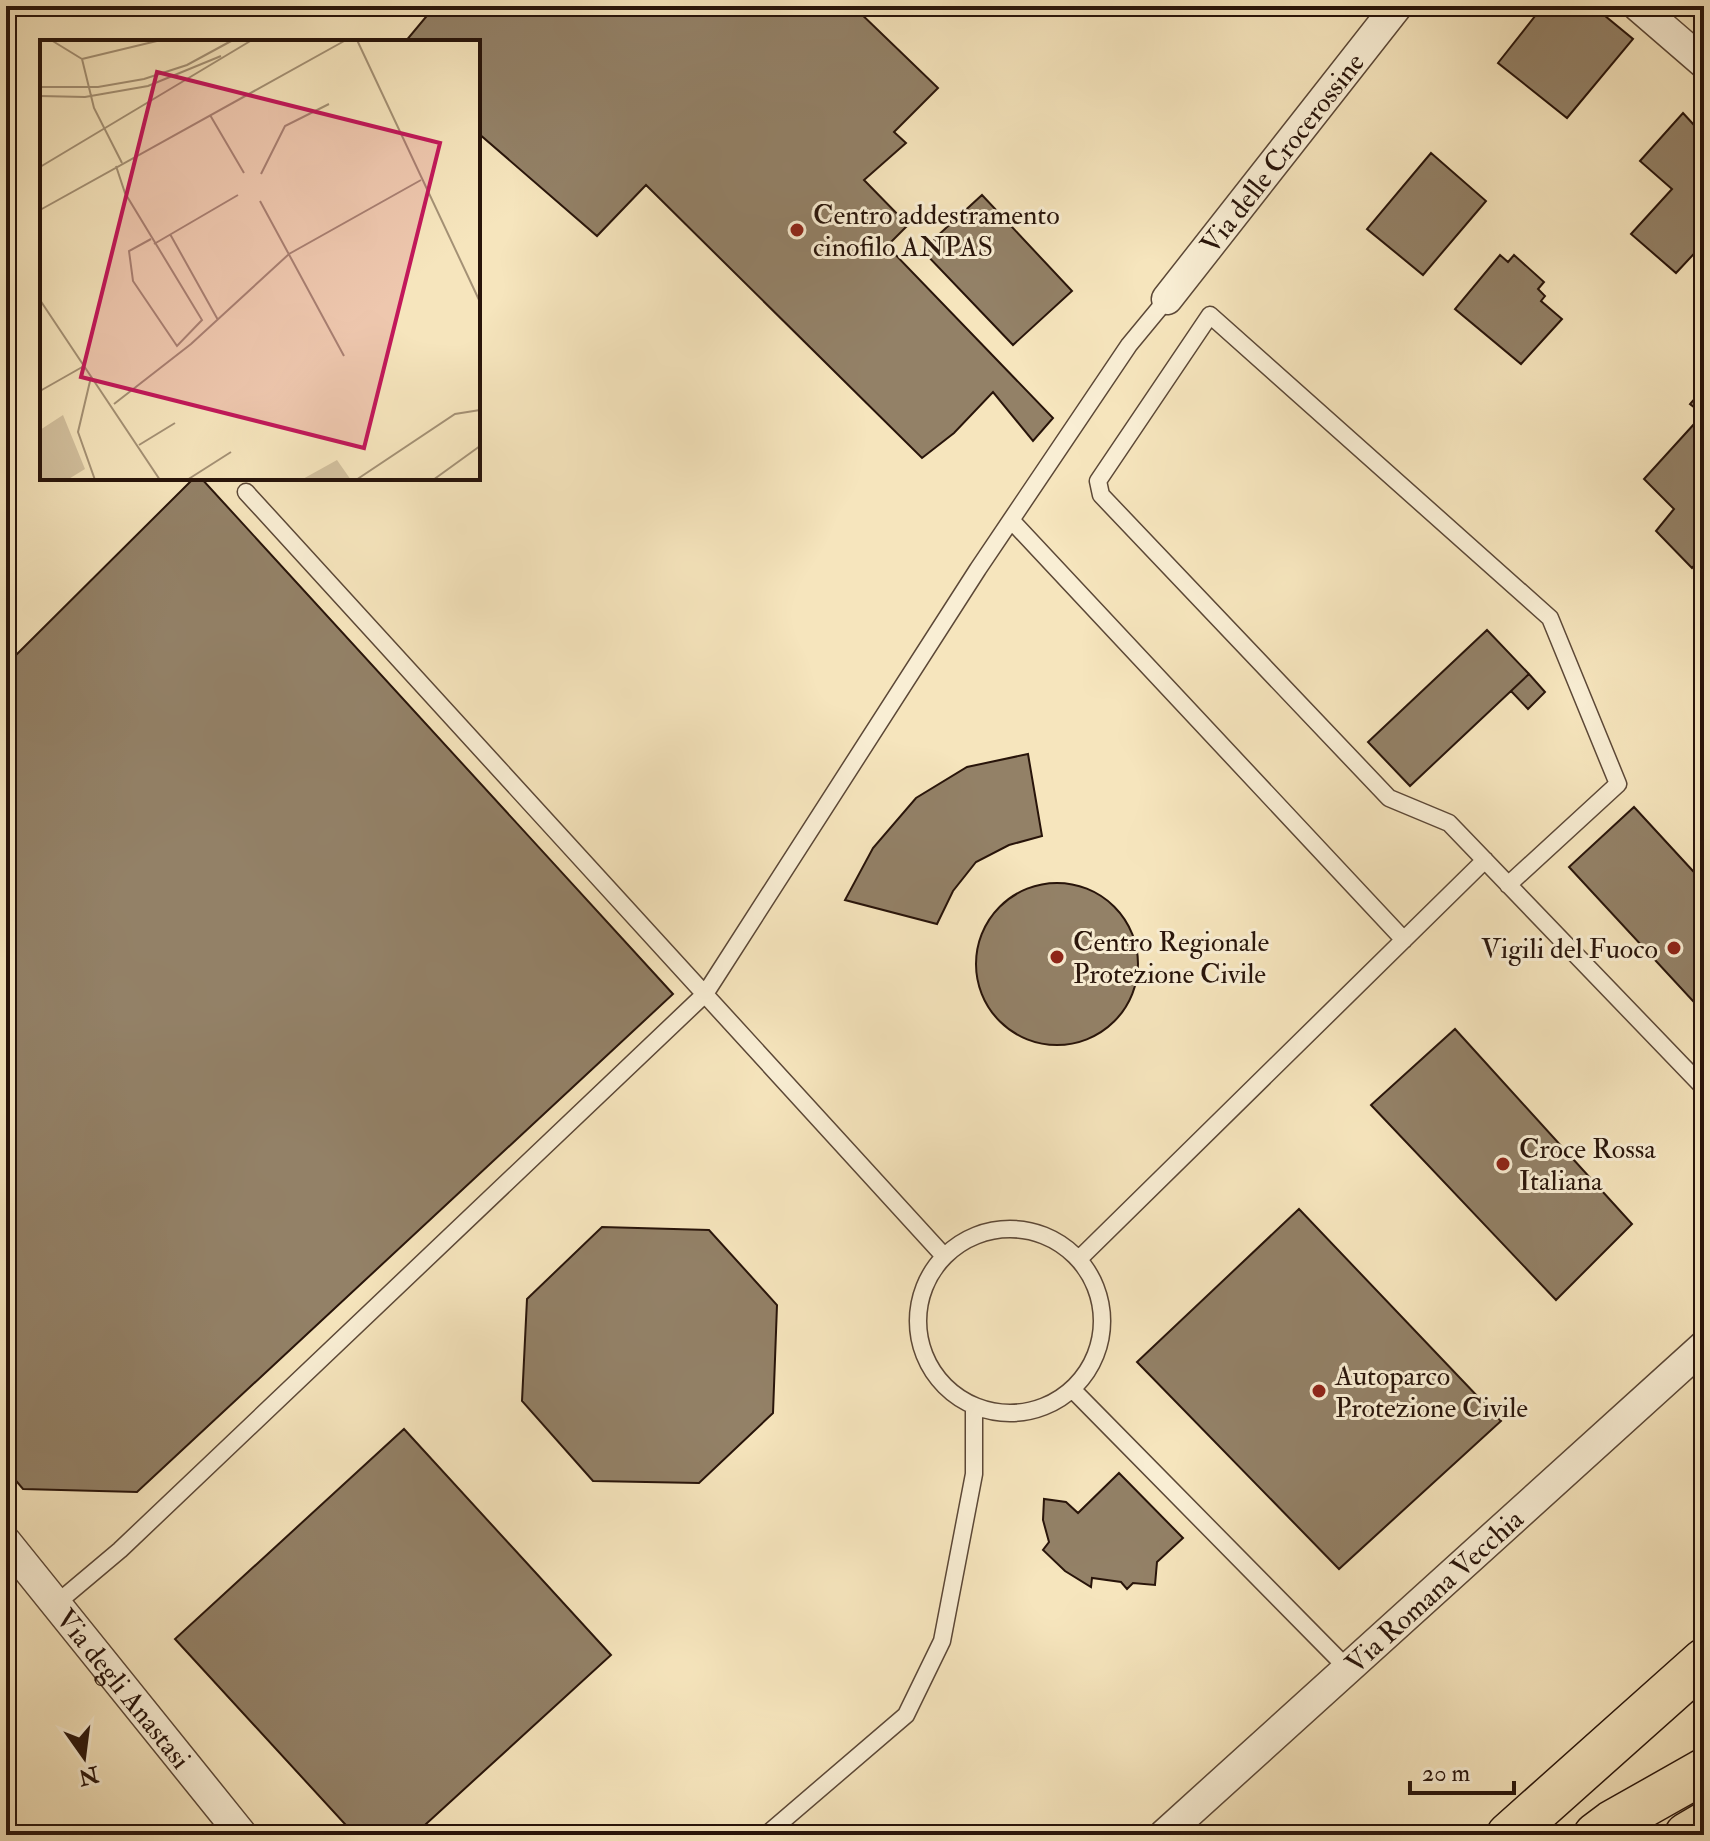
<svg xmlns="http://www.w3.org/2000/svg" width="1710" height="1841" font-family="'IM FELL Double Pica',serif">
<rect width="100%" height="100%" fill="#f6e5bd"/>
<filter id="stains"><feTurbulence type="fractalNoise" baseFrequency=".0025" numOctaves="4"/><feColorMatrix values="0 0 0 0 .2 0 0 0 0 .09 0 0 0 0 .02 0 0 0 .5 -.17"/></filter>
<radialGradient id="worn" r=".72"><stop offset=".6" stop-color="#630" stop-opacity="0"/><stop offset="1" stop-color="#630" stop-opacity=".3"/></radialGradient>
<!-- building -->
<path fill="#938167" stroke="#28140a" stroke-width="2" d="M 435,6 L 853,6 L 938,88 L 894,132 L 906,143 L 864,180 L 908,225 L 887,246 L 1053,418 L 1033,441 L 993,392 L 954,433 L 922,458 L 646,185 L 597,236 L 478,133 L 478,42 L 405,42 Z
M 1543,6 L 1593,6 L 1633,39 L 1567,118 L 1498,63 Z
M 1683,113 L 1704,136 L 1704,243 L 1676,273 L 1631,234 L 1672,189 L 1640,161 Z
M 1431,153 L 1486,201 L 1423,275 L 1367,229 Z
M 982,195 L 1072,291 L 1013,345 L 922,250 Z
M 1500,255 L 1508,262 L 1514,255 L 1544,282 L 1538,289 L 1545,296 L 1541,301 L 1562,319 L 1521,364 L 1455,309 Z
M 1704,388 L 1704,415 L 1690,404 Z
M 1695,423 L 1704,431 L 1704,555 L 1692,568 L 1656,531 L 1674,509 L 1644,479 Z
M 194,478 L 201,478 L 673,994 L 137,1492 L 23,1489 L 6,1469 L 6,665 Z
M 1487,630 L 1529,674 L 1410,786 L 1368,742 Z
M 1529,674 L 1545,692 L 1528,709 L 1511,691 Z
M 1028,754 L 1042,836 L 1009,845 L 976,862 L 953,891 L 937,924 L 845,900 L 873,848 L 916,798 L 967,767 Z
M 1634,807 L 1704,883 L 1704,1013 L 1569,867 Z
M976 964a81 81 0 1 1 162 0a81 81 0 1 1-162 0Z
M 1455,1029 L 1632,1224 L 1556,1300 L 1371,1105 Z
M 1299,1209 L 1501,1421 L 1339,1569 L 1137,1362 Z
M 602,1227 L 709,1230 L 777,1305 L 773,1413 L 699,1483 L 593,1481 L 522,1401 L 527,1299 Z
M 404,1429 L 611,1655 L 414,1835 L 355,1835 L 175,1639 Z
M 1119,1473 L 1183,1538 L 1157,1562 L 1155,1585 L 1133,1583 L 1127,1589 L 1121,1582 L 1092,1578 L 1091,1587 L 1065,1571 L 1043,1550 L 1049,1542 L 1043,1520 L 1044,1499 L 1066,1502 L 1078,1513 Z"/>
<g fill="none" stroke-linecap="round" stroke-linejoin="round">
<!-- service casing -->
<g stroke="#5c4837" stroke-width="19">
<path id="service" d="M 246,492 L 944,1256
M 1011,520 L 1404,940
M 1508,885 L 1618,784 L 1550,618 L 1210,315 L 1098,481 L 1101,495 L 1389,798 L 1449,823 L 1704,1088
M918 1321a92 92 0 1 1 184 0a92 92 0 1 1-184 0Z
M 1079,1259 L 1485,860
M 1072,1389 L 1348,1669
M 57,1603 L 120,1550 L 705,994 L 978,569 L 1129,345 L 1167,299
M 766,1835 L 906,1715 L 942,1641 L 974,1474 L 974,1406"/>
</g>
<!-- minor casing -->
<g stroke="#5c4837" stroke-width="33">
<g id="minor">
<path d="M 1638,6 L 1704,63"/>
<path id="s1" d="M 1167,299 L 1397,6"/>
<path id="s2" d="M 6,1542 L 242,1835"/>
<path id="s3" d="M 1164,1835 L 1704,1346"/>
</g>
</g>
<!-- trunk casing -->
<g stroke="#28140a" stroke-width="47">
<path id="trunk" d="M 1509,1835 L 1704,1661
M 1596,1835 L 1612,1823 L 1704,1771
M 1687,1835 L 1704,1825"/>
</g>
<!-- service -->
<use href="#service" stroke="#f9eed4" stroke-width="16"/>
<!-- minor -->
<use href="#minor" stroke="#f9eed4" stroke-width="30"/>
<!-- trunk -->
<use href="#trunk" stroke="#f6e5bd" stroke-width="44"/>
</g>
<!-- markers -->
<g fill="#8f2418" stroke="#f9eed4" stroke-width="3">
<circle cx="797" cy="230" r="8"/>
<circle cx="1674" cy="948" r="8"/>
<circle cx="1057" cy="957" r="8"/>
<circle cx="1503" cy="1164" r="8"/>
<circle cx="1319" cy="1391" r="8"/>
</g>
<g text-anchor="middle" stroke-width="6" stroke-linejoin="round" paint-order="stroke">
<!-- street labels -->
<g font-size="28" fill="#28140a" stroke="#f9eed4">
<text dy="10" stroke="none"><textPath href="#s1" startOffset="186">Via delle Crocerossine</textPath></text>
<text dy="10" stroke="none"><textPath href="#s3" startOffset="364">Via Romana Vecchia</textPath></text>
<text dy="10" stroke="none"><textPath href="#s2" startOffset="188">Via degli Anastasi</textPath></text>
</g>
<!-- poi labels -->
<g font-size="28" fill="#28140a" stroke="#f9eed4" text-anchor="start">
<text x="813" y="224">Centro addestramento<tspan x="813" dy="32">cinofilo ANPAS</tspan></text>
<text x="1073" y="951">Centro Regionale<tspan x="1073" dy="32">Protezione Civile</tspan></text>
<text x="1658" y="958" text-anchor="end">Vigili del Fuoco</text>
<text x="1519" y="1158">Croce Rossa<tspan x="1519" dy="32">Italiana</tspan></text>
<text x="1335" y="1385">Autoparco<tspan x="1335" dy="32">Protezione Civile</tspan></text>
</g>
</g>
<!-- overview -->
<g transform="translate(40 40)">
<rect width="440" height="440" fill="#f6e5bd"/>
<path d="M 23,375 L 45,429 L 27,440 L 0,440 L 0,390 ZM 297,420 L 311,440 L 261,440 Z" fill="#d3c19f"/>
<path fill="none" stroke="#a49175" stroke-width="2" d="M 11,0 L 42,19M 317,0 L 440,262M 42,19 L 54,68 L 82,123M 42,19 L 121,0M 0,47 L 58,47 L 104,39 L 147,25 L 193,0M 0,56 L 45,57 L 108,46 L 181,16M 170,75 L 204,133M 76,126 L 85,153 L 162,280 L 137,306 L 93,241 L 89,211 L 111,199M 0,127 L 212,0M 221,134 L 245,86 L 289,64M 220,161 L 304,316M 0,170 L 306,0M 130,194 L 178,280M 114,204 L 198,155M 0,260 L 120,440M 51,337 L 38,392 L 55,440M 0,351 L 44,326M 74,364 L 151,304 L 249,214 L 381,140M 99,405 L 135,383M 147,440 L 191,412M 316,440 L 415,374 L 440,370M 393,440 L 440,406"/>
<path fill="#c2185b" fill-opacity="0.15" stroke="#c2185b" stroke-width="4" d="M 117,32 L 400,103 L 324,408 L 41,337 Z"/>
<rect width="440" height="440" fill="none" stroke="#28140a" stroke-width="4"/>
</g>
<!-- margin -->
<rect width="1710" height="1841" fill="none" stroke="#f6e5bd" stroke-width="32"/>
<rect x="8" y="8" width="1694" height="1825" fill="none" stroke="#28140a" stroke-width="4"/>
<rect x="16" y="16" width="1678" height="1809" fill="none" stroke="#28140a" stroke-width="2"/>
<!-- north arrow -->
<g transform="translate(84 1757) rotate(166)" stroke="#f9eed4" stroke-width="6" paint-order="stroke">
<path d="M0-6L14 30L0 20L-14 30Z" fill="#28140a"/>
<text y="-12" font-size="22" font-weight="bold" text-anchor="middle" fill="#28140a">N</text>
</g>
<!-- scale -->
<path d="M1410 1781v12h104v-12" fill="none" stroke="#28140a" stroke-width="4"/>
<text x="1422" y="1781" font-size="24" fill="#28140a" stroke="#f9eed4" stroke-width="6" paint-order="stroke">20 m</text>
<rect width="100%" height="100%" filter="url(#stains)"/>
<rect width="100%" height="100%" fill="url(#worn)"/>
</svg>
